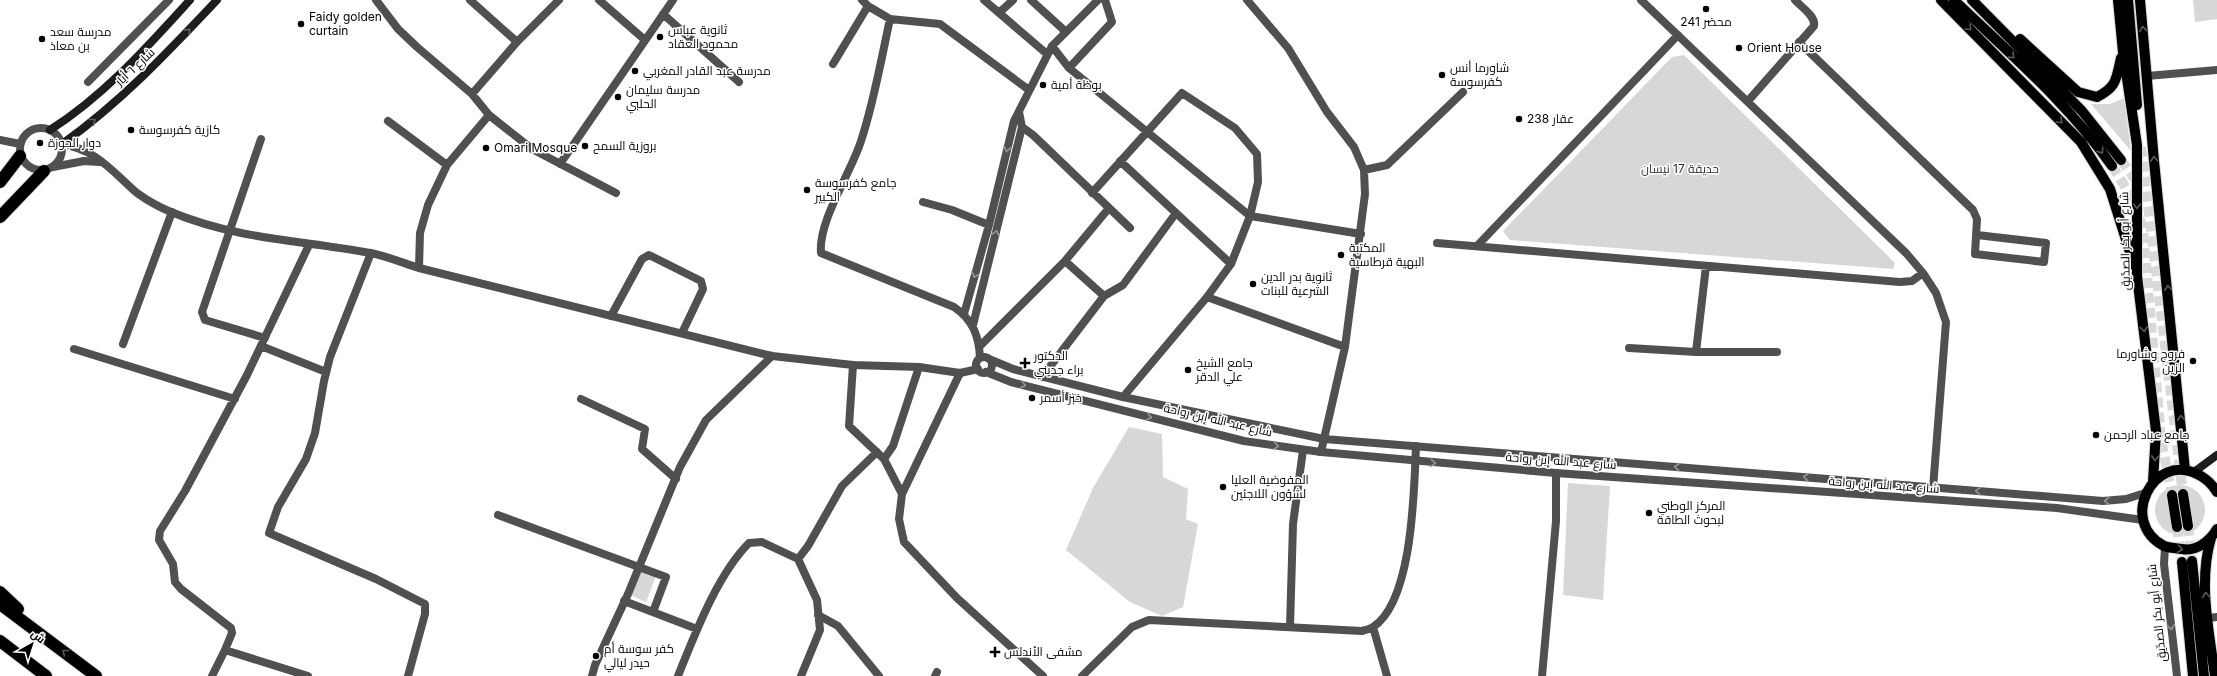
<svg xmlns="http://www.w3.org/2000/svg" width="2217" height="676" font-family="Inter,Cairo,sans-serif">
<rect width="100%" height="100%" fill="#fff"/>
<!-- green -->
<path fill="#d7d7d7" d="M 2193,0 L 2217,0 L 2217,19 L 2195,22 Z
M 1684,55 L 1895,263 L 1893,269 L 1510,240 L 1503,231 L 1672,57 Z
M 2124,98 L 2131,151 L 2091,104 L 2110,104 Z
M 1129,427 L 1162,434 L 1163,477 L 1188,489 L 1186,519 L 1198,524 L 1183,607 L 1162,616 L 1130,602 L 1066,550 L 1093,488 Z
M 1568,483 L 1610,486 L 1603,600 L 1563,595 Z
M2155 510a25 25 0 1 1 50 0a25 25 0 1 1-50 0Z
M 638,570 L 656,576 L 646,602 L 628,594 Z"/>
<g fill="none" stroke-linecap="round" stroke-linejoin="round">
<!-- primary-tunnel -->
<path stroke="#d9d9d9" stroke-width="10" stroke-dasharray="10 5" stroke-linecap="butt" d="M 2141,147 L 2183,494
M 2121,160 L 2140,186
M 2112,166 L 2133,199 L 2143,229 L 2161,439 L 2172,495
M 2188,526 L 2192,561
M 2177,527 L 2182,562"/>
<!-- primary casing -->
<g stroke="#dbdbdb" stroke-width="12">
<path id="primary" d="M 1941,0 L 2081,142 L 2110,189 L 2134,265
M 1954,0 C 2009,53 2069,104 2112,166
M 1972,0 L 2082,111 L 2121,160
M 2118,0 L 2123,52 L 2137,145 L 2137,276 L 2156,431 L 2153,482
M 2128,0 L 2137,105
M 2140,0 L 2154,161 L 2185,470
M 2020,39 L 2078,92 L 2097,97 C 2117,87 2116,79 2121,58
M 2217,492 C 2212,484 2206,478 2197,474 C 2153,452 2118,522 2164,546 C 2169,548 2176,548 2182,549 C 2196,552 2210,541 2217,529
M 2183,494 L 2188,526
M 2172,495 L 2177,527
M 2211,538 C 2198,582 2209,631 2215,676
M 2192,561 L 2204,676
M 2182,562 L 2193,676"/>
</g>
<!-- motorway casing -->
<g stroke="#dbdbdb" stroke-width="14">
<path id="motorway" d="M 0,182 L 20,156
M 0,217 L 44,171
M 0,592 L 18,609
M 0,604 L 96,676
M 0,641 L 46,676"/>
</g>
<!-- minor -->
<path stroke="#505050" stroke-width="8" d="M 376,0 L 398,29 L 417,47 L 472,94 L 489,115 L 532,149 L 616,193
M 470,0 L 517,42
M 599,0 L 645,40
M 862,0 L 868,6 L 890,19 L 940,24 L 1029,90
M 984,0 L 1047,54
M 1031,0 L 1065,31
M 1247,0 L 1288,48 L 1327,112 L 1354,147 L 1364,170 L 1365,194 L 1345,347 L 1321,452
M 1641,0 L 1906,253 L 1923,273 L 1936,293 L 1946,322 L 1933,488
M 1000,12 L 1013,0
M 663,14 L 739,82
M 890,19 C 881,60 874,102 861,141 C 851,173 818,221 821,253 L 954,307 C 973,320 979,336 980,358
M 1799,42 L 1973,210 L 1977,219 L 1975,254 L 2044,262 L 2046,243 L 1977,235
M 1052,46 L 1069,68 L 1250,216 L 1361,234
M 833,64 L 868,6
M 1069,68 L 1112,22 L 1105,0
M 2147,76 L 2217,70
M 88,82 L 169,0
M 472,94 L 517,42 L 559,0
M 1748,101 L 1814,26 C 1816,16 1801,7 1795,0
M 1019,112 L 1022,127 L 1033,135 L 1130,228
M 388,121 L 447,165
M 261,139 L 202,312 L 205,320 L 265,338
M 1120,161 L 1231,264
M 560,164 L 673,0
M 1364,170 L 1387,165 L 1463,92
M 1092,193 L 1182,93 L 1235,128 L 1257,154 L 1258,182 L 1250,216 L 1231,264 L 1207,297 L 1123,397
M 923,202 L 952,210 L 989,225
M 1437,243 L 1900,282 L 1912,281 L 1923,273
M 1477,246 L 1678,35
M 371,253 L 330,357 L 324,381 L 315,433 L 306,459 L 278,507 L 269,533 L 376,579 L 425,604 L 425,614 L 408,676
M 1065,261 L 1104,296
M 419,268 L 420,233 L 428,205 L 447,165 L 489,115
M 1207,297 L 1345,347
M 964,314 L 989,225 L 1014,121 L 1052,46 L 1098,0
M 611,316 L 642,259 L 649,255 L 701,281 L 703,289 L 682,333
M 973,325 L 1022,127
M 123,344 L 172,212
M 261,346 L 326,372
M 979,347 L 1065,261 L 1109,208
M 1629,348 L 1696,352 L 1777,352
M 74,349 L 235,399
M 1696,352 L 1706,266
M 853,365 L 849,426 L 884,459 L 902,494
M 960,373 L 902,494 L 899,519 L 904,542 L 957,598 L 1043,676
M 1042,377 L 1104,296 L 1123,285 L 1176,213
M 581,399 L 645,429 L 642,449 L 676,479
M 884,459 L 893,446 L 919,367
M 498,515 L 666,577 L 653,612
M 798,559 L 808,546 L 842,486 L 877,452
M 624,601 L 697,629
M 818,615 L 838,626 L 879,676
M 2208,618 L 2217,617
M 1290,627 L 1293,524 L 1303,450
M 1373,627 L 1387,676
M 225,650 L 232,633 L 231,628 L 181,589 L 175,582 L 173,564 L 159,540 L 160,531 L 185,491 L 247,375 L 309,245
M 212,676 L 225,650 L 308,676
M 678,676 C 695,634 717,575 749,543 L 762,542 L 798,559 L 817,600 L 820,630 L 801,676
M 935,676 L 937,672
M 1082,676 L 1132,627 L 1149,620 L 1362,631 C 1365,630 1370,629 1373,627 C 1413,601 1414,490 1416,446
M 1542,676 L 1556,521 L 1556,473"/>
<!-- tertiary -->
<path stroke="#505050" stroke-width="8" d="M20 149a21 21 0 1 1 42 0a21 21 0 1 1-42 0Z
M 0,140 L 20,144
M 62,145 C 94,147 115,174 137,193 C 148,201 159,207 171,212 C 239,240 301,240 370,253 C 387,256 403,263 419,268 L 772,356 L 853,365 L 919,367 L 960,373 L 978,369
M 53,167 L 84,161 L 99,162
M976 365a8 8 0 1 1 16 0a8 8 0 1 1-16 0Z
M 989,359 L 1013,369 L 1123,397 L 1324,439 L 2103,501 L 2126,499 L 2145,493
M 986,372 L 1011,382 L 1244,441 L 1321,452 L 1556,473 L 2057,508 L 2143,520
M 2165,547 L 2164,564 L 2177,676
M 592,676 L 595,665 L 628,594 L 680,467 L 706,420 L 772,356"/>
<!-- secondary -->
<path stroke="#1d1d1d" stroke-width="8" d="M 50,130 C 104,96 148,46 190,0
M 62,144 C 120,103 169,51 217,0
M 2194,472 L 2217,455"/>
<!-- primary -->
<use href="#primary" stroke="#000" stroke-width="10"/>
<!-- motorway -->
<use href="#motorway" stroke="#000" stroke-width="12"/>
</g>
<!-- one-way arrows -->
<defs><path id="oneway-chevron" d="M-2-3.5L2.5 0L-2 3.5" fill="none" stroke-width="1.6" stroke-linecap="round" stroke-linejoin="round"/></defs>
<g stroke="#595959">
<use href="#oneway-chevron" transform="translate(1969 28) rotate(46)"/>
<use href="#oneway-chevron" transform="translate(2143 29) rotate(-96)"/>
<use href="#oneway-chevron" transform="translate(2012 56) rotate(44)"/>
<use href="#oneway-chevron" transform="translate(2060 121) rotate(45)"/>
<use href="#oneway-chevron" transform="translate(2101 151) rotate(55)"/>
<use href="#oneway-chevron" transform="translate(2154 159) rotate(-95)"/>
<use href="#oneway-chevron" transform="translate(2137 206) rotate(90)"/>
<use href="#oneway-chevron" transform="translate(2168 288) rotate(-96)"/>
<use href="#oneway-chevron" transform="translate(2144 329) rotate(83)"/>
<use href="#oneway-chevron" transform="translate(2181 418) rotate(-95)"/>
<use href="#oneway-chevron" transform="translate(2155 458) rotate(93)"/>
<use href="#oneway-chevron" transform="translate(2180 549) rotate(7)"/>
<use href="#oneway-chevron" transform="translate(2206 595) rotate(-94)"/>
<use href="#oneway-chevron" transform="translate(65 652) rotate(-142)"/>
</g>
<g stroke="#616161">
<use href="#oneway-chevron" transform="translate(188 31) rotate(-46)"/>
<use href="#oneway-chevron" transform="translate(93 121) rotate(-38)"/>
</g>
<g stroke="#969696">
<use href="#oneway-chevron" transform="translate(1007 149) rotate(103)"/>
<use href="#oneway-chevron" transform="translate(996 233) rotate(-76)"/>
<use href="#oneway-chevron" transform="translate(975 275) rotate(106)"/>
<use href="#oneway-chevron" transform="translate(1023 385) rotate(14)"/>
<use href="#oneway-chevron" transform="translate(1149 417) rotate(14)"/>
<use href="#oneway-chevron" transform="translate(1276 446) rotate(8)"/>
<use href="#oneway-chevron" transform="translate(1433 463) rotate(5)"/>
<use href="#oneway-chevron" transform="translate(1677 467) rotate(-175)"/>
<use href="#oneway-chevron" transform="translate(1806 477) rotate(-175)"/>
<use href="#oneway-chevron" transform="translate(1978 491) rotate(-175)"/>
<use href="#oneway-chevron" transform="translate(2107 501) rotate(177)"/>
<use href="#oneway-chevron" transform="translate(2171 627) rotate(83)"/>
</g>
<!-- markers -->
<g fill="#000" stroke="#fff" stroke-width="1.5">
<circle cx="1706" cy="9" r="4"/>
<circle cx="301" cy="24" r="4"/>
<circle cx="660" cy="37" r="4"/>
<circle cx="42" cy="39" r="4"/>
<circle cx="1739" cy="48" r="4"/>
<circle cx="635" cy="71" r="4"/>
<circle cx="1442" cy="75" r="4"/>
<circle cx="1043" cy="85" r="4"/>
<circle cx="618" cy="97" r="4"/>
<circle cx="1519" cy="119" r="4"/>
<circle cx="131" cy="130" r="4"/>
<circle cx="40" cy="143" r="4"/>
<circle cx="585" cy="146" r="4"/>
<circle cx="486" cy="148" r="4"/>
<circle cx="807" cy="190" r="4"/>
<circle cx="1341" cy="255" r="4"/>
<circle cx="1253" cy="284" r="4"/>
<circle cx="2193" cy="361" r="4"/>
<path d="M1023 357h4v4h4v4h-4v4h-4v-4h-4v-4h4z"/>
<circle cx="1188" cy="370" r="4"/>
<circle cx="1032" cy="398" r="4"/>
<circle cx="2096" cy="435" r="4"/>
<circle cx="1223" cy="487" r="4"/>
<circle cx="1649" cy="513" r="4"/>
<path d="M993 646h4v4h4v4h-4v4h-4v-4h-4v-4h4z"/>
<circle cx="596" cy="656" r="4"/>
</g>
<g text-anchor="middle" stroke-width="3" stroke-linejoin="round" paint-order="stroke">
<!-- poi labels -->
<g font-size="12" fill="#000" stroke="#fff" text-anchor="start">
<text x="309" y="21">Faidy golden<tspan x="309" dy="14">curtain</tspan></text>
<text x="1706" y="26" text-anchor="middle">محضر 241</text>
<text x="668" y="34">ثانوية عباس<tspan x="668" dy="14">محمود العقاد</tspan></text>
<text x="50" y="36">مدرسة سعد<tspan x="50" dy="14">بن معاذ</tspan></text>
<text x="1747" y="52">Orient House</text>
<text x="1450" y="72">شاورما أنس<tspan x="1450" dy="14">كفرسوسة</tspan></text>
<text x="643" y="75">مدرسة عبد القادر المغربي</text>
<text x="1051" y="89">بوظة أمية</text>
<text x="626" y="94">مدرسة سليمان<tspan x="626" dy="14">الحلبي</tspan></text>
<text x="1527" y="123">عقار 238</text>
<text x="139" y="134">كازية كفرسوسة</text>
<text x="48" y="147">دوار الجوزة</text>
<text x="593" y="150">بروزية السمح</text>
<text x="494" y="152">Omari Mosque</text>
<text x="815" y="187">جامع كفرسوسة<tspan x="815" dy="14">الكبير</tspan></text>
<text x="1349" y="252">المكتبة<tspan x="1349" dy="14">البهية قرطاسية</tspan></text>
<text x="1261" y="281">ثانوية بدر الدين<tspan x="1261" dy="14">الشرعية للبنات</tspan></text>
<text x="2185" y="358" text-anchor="end">فروج وشاورما<tspan x="2185" dy="14">الزين</tspan></text>
<text x="1034" y="360">الدكتور<tspan x="1034" dy="14">براء جديني</tspan></text>
<text x="1196" y="367">جامع الشيخ<tspan x="1196" dy="14">علي الدقر</tspan></text>
<text x="1040" y="402">خبز أسمر</text>
<text x="2104" y="439">جامع عباد الرحمن</text>
<text x="1231" y="484">المفوضية العليا<tspan x="1231" dy="14">لشؤون اللاجئين</tspan></text>
<text x="1657" y="510">المركز الوطني<tspan x="1657" dy="14">لبحوث الطاقة</tspan></text>
<text x="604" y="653">كفر سوسة أم<tspan x="604" dy="14">حيدر ليالي</tspan></text>
<text x="1004" y="656">مشفى الأندلس</text>
</g>
<!-- street labels -->
<g font-size="12" fill="#000" stroke="#fff">
<text transform="translate(135 67) rotate(-43)" y="4">شارع ٦ أيار</text>
<text transform="translate(2125 241) rotate(-91)" y="4">شارع أبو بكر الصدّيق</text>
<text transform="translate(1218 420) rotate(13)" y="4">شارع عبد الله إبن رواحة</text>
<text transform="translate(1561 461) rotate(4)" y="4">شارع عبد الله إبن رواحة</text>
<text transform="translate(1884 485) rotate(4)" y="4">شارع عبد الله إبن رواحة</text>
<text transform="translate(2157 613) rotate(-96)" y="4">شارع أبو بكر الصدّيق</text>
</g>
<!-- park labels -->
<g font-size="12" fill="#2e2e2e" stroke="#fff">
<text x="1680" y="173">حديقة 17 نيسان</text>
</g>
</g>
<!-- north arrow -->
<g transform="translate(32 644) rotate(39)" stroke="#ffffff" stroke-width="3" paint-order="stroke">
<path d="M0-3L7 15L0 10L-7 15Z" fill="#000000"/>
<text y="-6" font-size="11" font-weight="bold" text-anchor="middle" fill="#000000">ش</text>
</g>
</svg>
